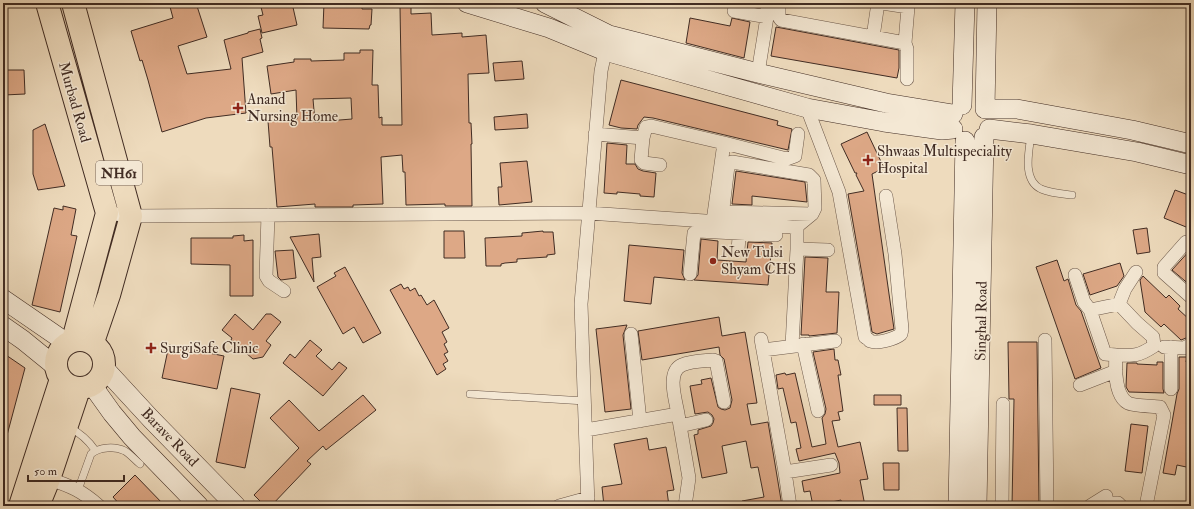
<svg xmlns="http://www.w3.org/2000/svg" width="1194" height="509" font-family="'IM FELL Double Pica',serif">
<rect width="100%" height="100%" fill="#eedbbd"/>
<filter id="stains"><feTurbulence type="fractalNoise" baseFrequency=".005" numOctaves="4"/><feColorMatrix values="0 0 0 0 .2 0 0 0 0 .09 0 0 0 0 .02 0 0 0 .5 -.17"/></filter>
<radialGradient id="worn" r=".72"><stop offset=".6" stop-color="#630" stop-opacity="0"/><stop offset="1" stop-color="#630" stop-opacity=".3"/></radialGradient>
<!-- building -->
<path fill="#dda886" stroke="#412c23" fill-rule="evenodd" d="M 169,3 L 196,3 L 207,37 L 178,46 L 187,74 L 231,69 L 224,40 L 248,33 L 248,32 L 260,29 L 262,38 L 260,39 L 263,52 L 242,58 L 246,113 L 206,118 L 162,132 L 148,80 L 142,60 L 140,61 L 131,31 L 173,18 Z
M 260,3 L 292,3 L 297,25 L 262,33 L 258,16 L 263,15 Z
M 324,3 L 362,3 L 362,9 L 372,9 L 371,25 L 370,25 L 369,29 L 323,28 Z
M 400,7 L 411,7 L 411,14 L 431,13 L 432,35 L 462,33 L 462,37 L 486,35 L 489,73 L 468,74 L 469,123 L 471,123 L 472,144 L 471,144 L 472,206 L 445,206 L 445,204 L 406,205 L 405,172 L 403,172 L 402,155 L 381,157 L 383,204 L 353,205 L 353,207 L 315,207 L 315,204 L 277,207 L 272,147 L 270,147 L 268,121 L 297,119 L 296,90 L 271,94 L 267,66 L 294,62 L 294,59 L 311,59 L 311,61 L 344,60 L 344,53 L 360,53 L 360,50 L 373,50 L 372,85 L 378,85 L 379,118 L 382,117 L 382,125 L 402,125 ZM 351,98 L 352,119 L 315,122 L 313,99 Z
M 690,18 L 730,26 L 732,18 L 750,22 L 744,58 L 686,43 Z
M 776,27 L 899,50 L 899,68 L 897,78 L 771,56 Z
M 522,61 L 524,79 L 495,81 L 493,63 Z
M 4,70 L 24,70 L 25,94 L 4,95 Z
M 621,80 L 778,121 L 777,125 L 792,129 L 788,150 L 653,118 L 644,117 L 638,125 L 637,129 L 621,128 L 609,125 Z
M 527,114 L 528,128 L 495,130 L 494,117 Z
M 45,124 L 65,186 L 38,190 L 33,174 L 33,130 Z
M 867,132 L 884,168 L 872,174 L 894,329 L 877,334 L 872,332 L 848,194 L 864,191 L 856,175 L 857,173 L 855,173 L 841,144 Z
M 607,143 L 627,145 L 626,164 L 635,164 L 638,169 L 643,171 L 656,173 L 654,197 L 640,196 L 640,194 L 617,192 L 617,194 L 604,193 Z
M 527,161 L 532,202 L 499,205 L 498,187 L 502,187 L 500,163 Z
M 736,171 L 805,182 L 807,202 L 752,196 L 752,205 L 732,204 Z
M 1175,190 L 1191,196 L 1191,229 L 1164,218 Z
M 63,206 L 76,209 L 71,235 L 77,236 L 60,312 L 32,305 L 54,208 L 63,210 Z
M 1147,228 L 1150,252 L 1137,254 L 1133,230 Z
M 444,231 L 464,231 L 465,258 L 444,258 Z
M 543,231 L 543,232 L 553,232 L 555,254 L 547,255 L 547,257 L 517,259 L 517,262 L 505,263 L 501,264 L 501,266 L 486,266 L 485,238 L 522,236 L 522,233 Z
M 319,234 L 321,257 L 312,258 L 314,282 L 290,237 Z
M 244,235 L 244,241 L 253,240 L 253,296 L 230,296 L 230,265 L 191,264 L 191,238 L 233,238 L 233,236 Z
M 701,239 L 718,241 L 717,260 L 746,262 L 748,242 L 772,243 L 768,285 L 694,280 L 698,275 Z
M 629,245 L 684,250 L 682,273 L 685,280 L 654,277 L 651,304 L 624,301 Z
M 1191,249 L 1191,286 L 1172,270 Z
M 293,250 L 296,278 L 281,280 L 278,277 L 275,251 Z
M 805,257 L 828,258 L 826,292 L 839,292 L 837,333 L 809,336 L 809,335 L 801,335 Z
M 1057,260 L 1064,281 L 1068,279 L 1076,305 L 1081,311 L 1101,368 L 1075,379 L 1036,267 Z
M 1120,263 L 1124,276 L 1117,286 L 1090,295 L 1083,274 Z
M 345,267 L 381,333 L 363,343 L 354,327 L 343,334 L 317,287 L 336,276 L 334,273 Z
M 1143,276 L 1166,298 L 1169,295 L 1180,306 L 1178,309 L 1191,321 L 1191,336 L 1181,340 L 1164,324 L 1161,327 L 1145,312 L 1140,280 Z
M 401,284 L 404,289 L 408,287 L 410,291 L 415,288 L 419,296 L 421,295 L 427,305 L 434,300 L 449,328 L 442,332 L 447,342 L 444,344 L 448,352 L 444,354 L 448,361 L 443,364 L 446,369 L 437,375 L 390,290 Z
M 235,314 L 253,330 L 266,314 L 271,314 L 281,322 L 266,341 L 271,345 L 263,357 L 253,359 L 231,340 L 232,338 L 222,330 Z
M 719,317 L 722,336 L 745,332 L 757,403 L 747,404 L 751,425 L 768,422 L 782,506 L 743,506 L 742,501 L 764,497 L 758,467 L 751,468 L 746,441 L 722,446 L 727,473 L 702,478 L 694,435 L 698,434 L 698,430 L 711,426 L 713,423 L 714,419 L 712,415 L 708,412 L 695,414 L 690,386 L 702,384 L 701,380 L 711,378 L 718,407 L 721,409 L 725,410 L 730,408 L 732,400 L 724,359 L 720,355 L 719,347 L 642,360 L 638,331 Z
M 627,325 L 623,335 L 631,409 L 605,412 L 596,329 Z
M 310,340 L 322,350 L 316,356 L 332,370 L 339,362 L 347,368 L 323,396 L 283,363 L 290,354 L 295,358 Z
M 1008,342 L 1037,342 L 1039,506 L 1012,506 L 1014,399 L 1009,399 Z
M 169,345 L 224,356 L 217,389 L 162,378 Z
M 834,349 L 835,360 L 838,360 L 841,375 L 838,375 L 843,411 L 838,412 L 840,420 L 832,421 L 838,447 L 860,442 L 868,479 L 860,480 L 865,506 L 842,506 L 841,500 L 813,506 L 810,491 L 804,492 L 802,481 L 840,473 L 839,463 L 835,453 L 799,461 L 796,449 L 801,448 L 796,422 L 791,423 L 783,388 L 778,389 L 776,375 L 785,373 L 786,375 L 795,373 L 812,447 L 826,444 L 822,418 L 825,414 L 826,409 L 813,352 Z
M 3,353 L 25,368 L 6,439 L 3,439 Z
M 1179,357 L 1187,357 L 1186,362 L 1191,363 L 1191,393 L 1188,413 L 1191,413 L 1191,468 L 1177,465 L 1175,475 L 1163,473 L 1177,394 L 1179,389 Z
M 1157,362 L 1163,362 L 1163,389 L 1164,393 L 1129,392 L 1126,387 L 1127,363 L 1137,363 L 1137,364 L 1157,365 Z
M 231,388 L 260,394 L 245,468 L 216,462 Z
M 363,395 L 376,410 L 326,450 L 323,446 L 307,461 L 311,464 L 271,506 L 265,506 L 254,495 L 299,448 L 270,418 L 289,400 L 319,431 Z
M 874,395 L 901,395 L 901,405 L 874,405 Z
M 897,408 L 907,408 L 908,451 L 898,451 Z
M 1131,424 L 1148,426 L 1142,473 L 1125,471 Z
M 647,438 L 649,450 L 666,447 L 674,490 L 667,491 L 669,506 L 604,506 L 602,487 L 622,484 L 614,444 Z
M 883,463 L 899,463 L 899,490 L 884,490 Z
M 135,475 L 165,506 L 121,506 L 113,497 Z"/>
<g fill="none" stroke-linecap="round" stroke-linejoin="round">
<!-- lane casing -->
<g stroke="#6c584a" stroke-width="8">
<path id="lane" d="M 1031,135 C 1029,151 1022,180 1041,189 C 1050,193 1063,194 1072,195
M 470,394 L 585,401
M 69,427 C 80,433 88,440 95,450
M 78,490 L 91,454 C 99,447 115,446 125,451 C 130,454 135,460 140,464"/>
</g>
<!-- street casing -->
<g stroke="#6c584a" stroke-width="14">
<path id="street" d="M 779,3 L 779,17 L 781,20 L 905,43 L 908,7 L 882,3
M 734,11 L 767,17
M 873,37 L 878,3
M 905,43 L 907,49 L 907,79
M 758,73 L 767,17 L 767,3
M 807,108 L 839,192 L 865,337 C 865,337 870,340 870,341 C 878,344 895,339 901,334 L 902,329 L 895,254 L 886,196
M 595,134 L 643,138
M 660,165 L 644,163 L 641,160 L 643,138 L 646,127 L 651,126 L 724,143
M 107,213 L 131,216 L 588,213 L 793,227 L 797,229 L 797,249
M 268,215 L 266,276 L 269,281 L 284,291
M 713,221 L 724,143 L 787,159 L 795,156 L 798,134
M 795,228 L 812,214 L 815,208 L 814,180 L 809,175 L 732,162 L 728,166 L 723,208 L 726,212 L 812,214
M 1191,241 L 1186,242 L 1164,267 L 1164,273 L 1191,297
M 738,250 L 740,225
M 690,274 L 694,233 L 698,231 L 776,235
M 1075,275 L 1084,302 L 1090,310
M 1119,304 L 1125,289 L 1136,272
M 631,334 L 640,421
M 761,339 L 785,472 L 790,506
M 1045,340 L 1047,506
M 803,344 L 818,411
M 792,346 L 797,249 L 828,250
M 1164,347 L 1185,348 L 1191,344
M 763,350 L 835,341
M 1116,355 L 1105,354 L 1090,310 L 1119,304 L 1137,323 L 1153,337 L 1154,346 C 1139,356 1134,356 1116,355 C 1115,369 1115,396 1128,403 C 1133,406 1152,406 1160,407 L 1164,415 L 1146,506
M 1080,385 L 1116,371
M 1171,389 L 1171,347
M 678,414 C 676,401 666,372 682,365 C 691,361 703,361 713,360 L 716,361 L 724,402
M 680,426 L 706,420
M 586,430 L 678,414 L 689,478 L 685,506
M 785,472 L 831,465
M 49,479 C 71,486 82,491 99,506
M 559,506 L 588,498
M 588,506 L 581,304 L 601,71 L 607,43
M 1002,506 L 1003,404
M 1090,506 L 1106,496
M 1110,506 L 1114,503 L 1118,503 L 1121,506"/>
</g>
<!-- secondary casing -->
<g stroke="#412c23" stroke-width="20">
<path id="secondary" d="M 467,3 L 549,28 L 605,51 L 807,108 L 884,122 L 942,130 L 953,129
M 545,3 L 609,35 L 758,73 L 886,103 L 953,114
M 987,3 L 985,109 L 1017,109 L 1132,130 L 1191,144
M 962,105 L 965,3
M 989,129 L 1031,134 L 1137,152 L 1191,165
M 3,299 L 67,343
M 3,326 L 23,340 L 55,366
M 104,368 L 151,419 L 236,506
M 92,385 L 112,413 L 132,437 L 199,506
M 958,506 L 965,141
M 977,506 L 984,137"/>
</g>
<!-- highway casing -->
<g stroke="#412c23" stroke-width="24">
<path id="highway" d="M 47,3 L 107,213 L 73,340
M 73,3 L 131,216 L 109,295 L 93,342
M56 364a24 24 0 1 1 48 0a24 24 0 1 1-48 0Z
M 20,506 L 61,379
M 38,506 L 49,479 L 79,389"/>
</g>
<!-- lane -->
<use href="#lane" stroke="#f4e8d4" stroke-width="7"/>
<!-- street -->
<use href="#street" stroke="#f4e8d4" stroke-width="13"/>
<!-- secondary -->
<use href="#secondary" stroke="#f4e8d4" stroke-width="19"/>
<!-- highway -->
<use href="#highway" stroke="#eedbbd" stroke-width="22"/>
</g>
<!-- markers -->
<g fill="#8f2418" stroke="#f4e8d4" stroke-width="1.5">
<path d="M236 102h4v4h4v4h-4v4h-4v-4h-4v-4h4z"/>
<path d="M866 154h4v4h4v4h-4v4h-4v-4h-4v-4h4z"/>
<circle cx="713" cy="261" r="4"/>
<path d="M149 342h4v4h4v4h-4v4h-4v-4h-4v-4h4z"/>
</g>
<g text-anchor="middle" stroke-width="3" stroke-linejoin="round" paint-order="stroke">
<!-- shield labels -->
<rect fill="#f4e8d4" stroke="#776458" stroke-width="1" x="96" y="161" width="46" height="24" rx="3"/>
<g font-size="14" font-weight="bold" fill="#412c23">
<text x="119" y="178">NH61</text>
</g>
<!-- poi labels -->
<g font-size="15" fill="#412c23" stroke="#f4e8d4" text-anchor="start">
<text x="247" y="104">Anand<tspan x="247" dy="17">Nursing Home</tspan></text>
<text x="877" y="156">Shwaas Multispeciality<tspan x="877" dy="17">Hospital</tspan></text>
<text x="721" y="257">New Tulsi<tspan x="721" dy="17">Shyam CHS</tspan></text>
<text x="160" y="353">SurgiSafe Clinic</text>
</g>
<!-- street labels -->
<g font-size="15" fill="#412c23" stroke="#f4e8d4">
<text transform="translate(75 102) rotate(74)" y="5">Murbad Road</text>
<text transform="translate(981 321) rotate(-89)" y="5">Singhal Road</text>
<text transform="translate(170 437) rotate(46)" y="5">Barave Road</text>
</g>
</g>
<!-- margin -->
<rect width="1194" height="509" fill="none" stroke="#eedbbd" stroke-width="16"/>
<rect x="4" y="4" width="1186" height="501" fill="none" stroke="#412c23" stroke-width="2"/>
<rect x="8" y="8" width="1178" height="493" fill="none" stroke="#412c23"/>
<!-- scale -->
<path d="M28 475v6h96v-6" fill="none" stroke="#412c23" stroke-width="2"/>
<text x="34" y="475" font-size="12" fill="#412c23" stroke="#f4e8d4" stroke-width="3" paint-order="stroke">50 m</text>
<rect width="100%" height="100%" filter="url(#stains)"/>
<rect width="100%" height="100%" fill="url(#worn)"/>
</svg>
